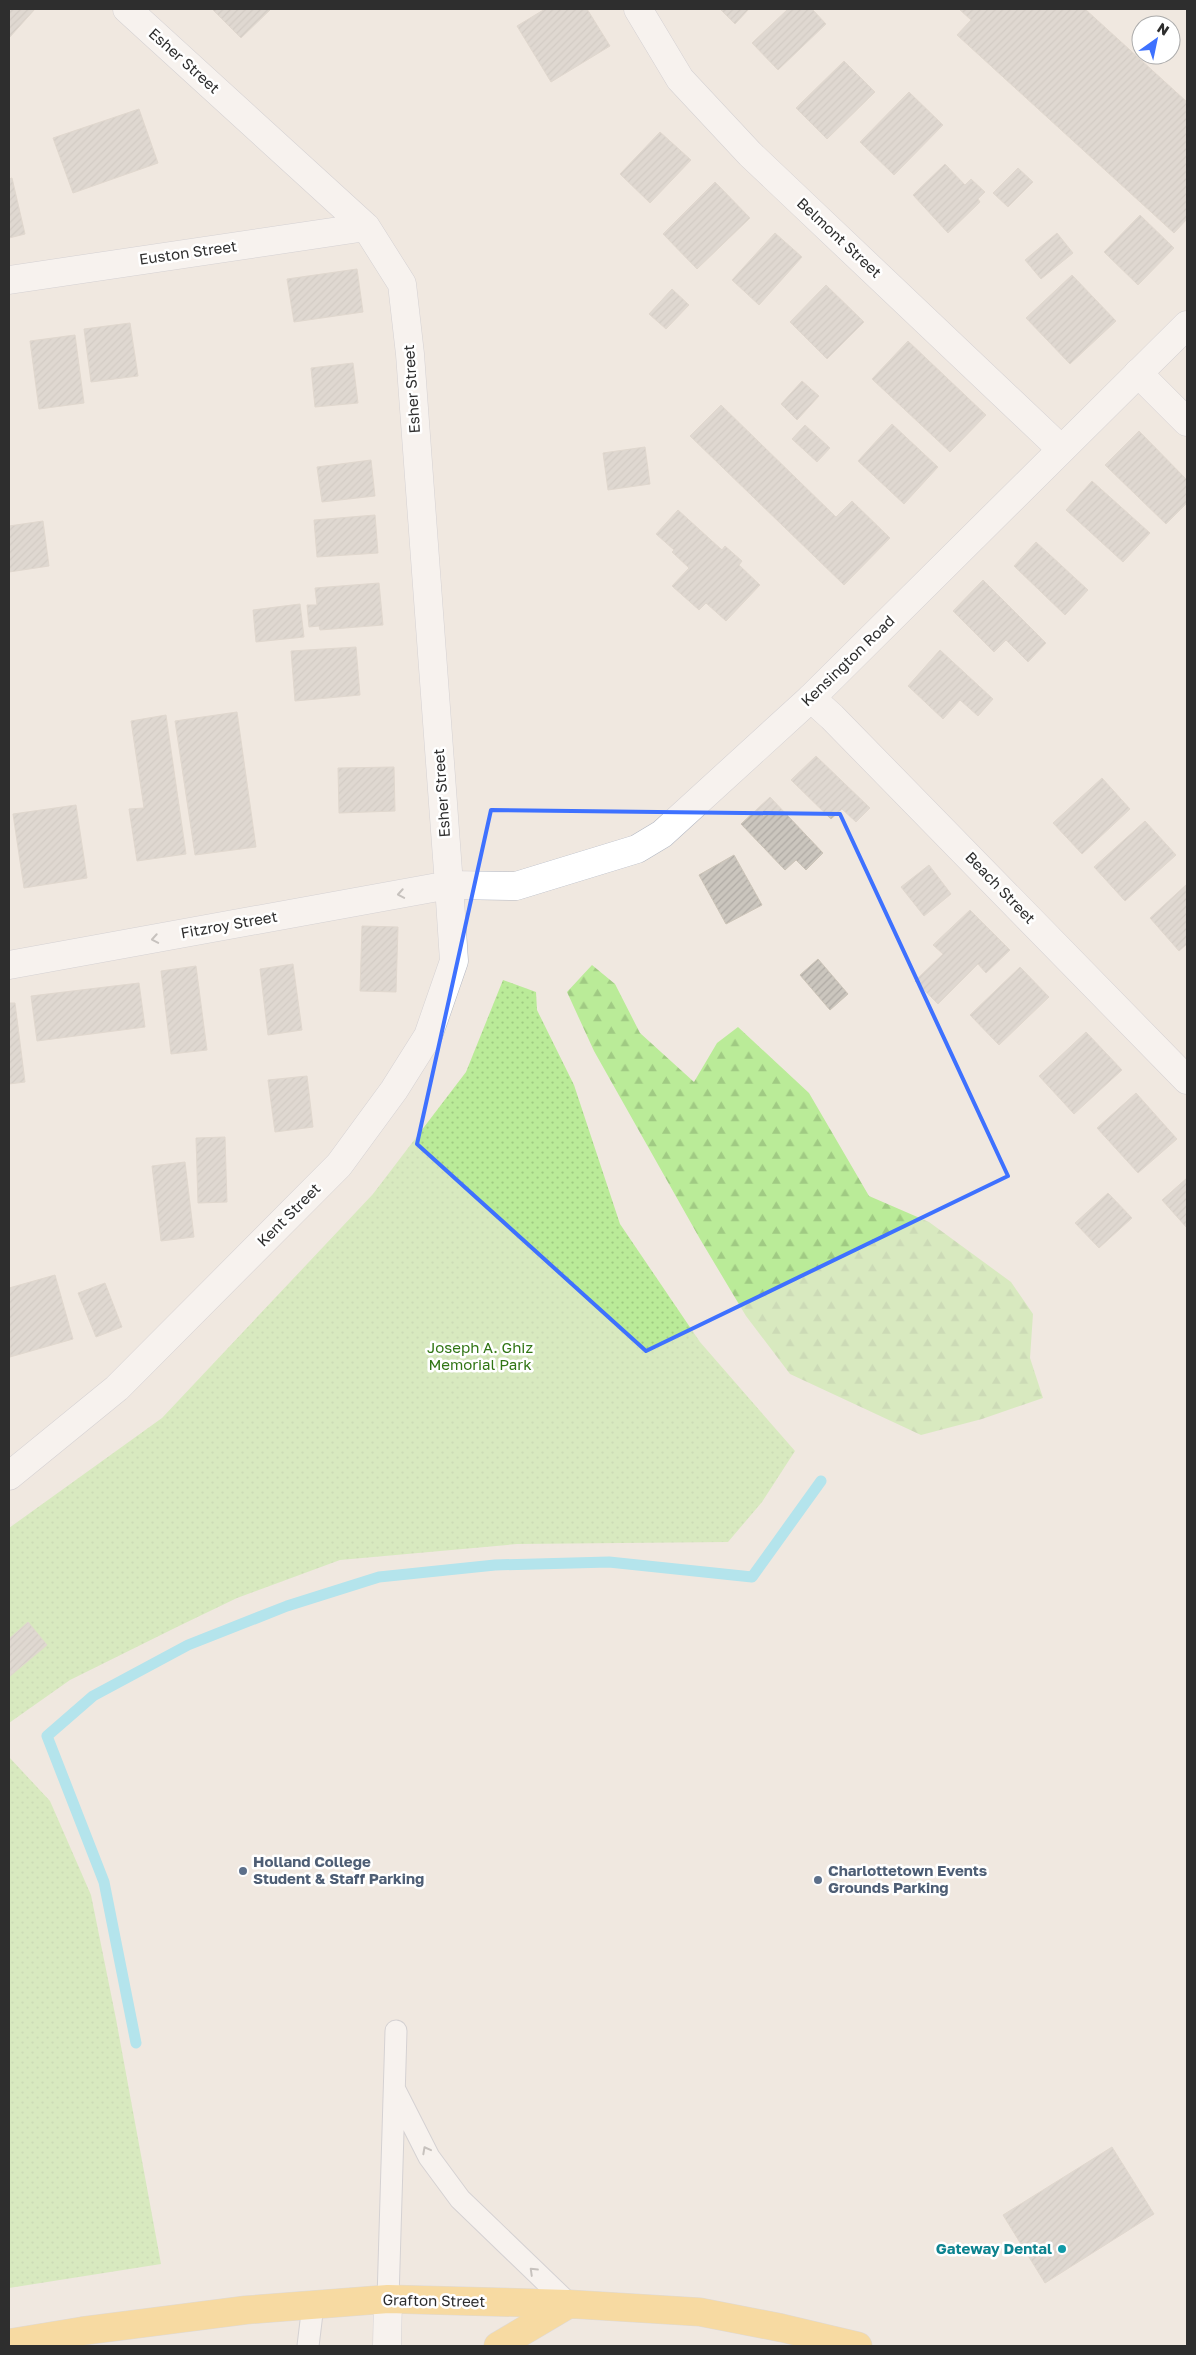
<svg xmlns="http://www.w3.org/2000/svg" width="1196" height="2355" font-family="'Golos Text',sans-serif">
<defs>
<pattern id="forest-firs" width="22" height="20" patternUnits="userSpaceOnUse" patternTransform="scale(1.25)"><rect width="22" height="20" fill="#baeb98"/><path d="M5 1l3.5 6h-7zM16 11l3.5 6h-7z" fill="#a0ca83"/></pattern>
<pattern id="park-dots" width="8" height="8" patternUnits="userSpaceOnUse" patternTransform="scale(1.25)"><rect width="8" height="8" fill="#baeb98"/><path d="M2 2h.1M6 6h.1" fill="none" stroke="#a0ca83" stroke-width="1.8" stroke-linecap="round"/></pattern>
<pattern id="building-hatch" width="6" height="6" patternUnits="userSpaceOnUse" patternTransform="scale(1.25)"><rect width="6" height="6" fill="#cbc6be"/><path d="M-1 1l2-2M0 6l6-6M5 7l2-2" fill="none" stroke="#afaaa4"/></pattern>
</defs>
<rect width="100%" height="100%" fill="#f0e8e0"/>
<!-- forest -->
<path fill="url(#forest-firs)" d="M 592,965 L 615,984 L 640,1033 L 694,1082 L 717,1043 L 738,1027 L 809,1093 L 869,1196 L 929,1222 L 1011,1282 L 1033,1314 L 1030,1358 L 1043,1398 L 982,1419 L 921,1435 L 790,1374 L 746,1316 L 700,1239 L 594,1051 L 567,992 Z"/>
<!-- park -->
<path fill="url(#park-dots)" d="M 503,980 L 536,992 L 537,1010 L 574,1085 L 620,1224 L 700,1342 L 795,1451 L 762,1502 L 728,1542 L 517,1544 L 340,1560 L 237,1598 L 181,1625 L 70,1680 L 9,1723 L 9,1528 L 162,1418 L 373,1194 L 466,1072 Z
M 9,1757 L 50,1801 L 91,1895 L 116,2019 L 161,2264 L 9,2288 Z"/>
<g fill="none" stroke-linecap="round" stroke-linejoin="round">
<!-- stream -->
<path stroke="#6adffa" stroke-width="11" d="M 136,2043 L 104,1882 L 47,1736 L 93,1696 L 188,1645 L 287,1606 L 379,1577 L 495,1565 L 609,1562 L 752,1577 L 821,1481"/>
</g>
<!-- building -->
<path fill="url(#building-hatch)" stroke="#ccc4b8" d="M 9,9 L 35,9 L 9,38 Z
M 212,9 L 271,9 L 241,38 Z
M 545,9 L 587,9 L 610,46 L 551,82 L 517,26 Z
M 720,9 L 749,9 L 735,24 Z
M 788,9 L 812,9 L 826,24 L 778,70 L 752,43 Z
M 959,9 L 1085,9 L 1187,102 L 1187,219 L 1174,233 L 957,35 L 971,20 Z
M 844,61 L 875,92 L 827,139 L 796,108 Z
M 909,92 L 943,125 L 894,175 L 860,142 Z
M 139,109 L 158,163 L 73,193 L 53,138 Z
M 660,132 L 691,160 L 650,203 L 620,174 Z
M 945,164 L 965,185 L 971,179 L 985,192 L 978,199 L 980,202 L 948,233 L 913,195 Z
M 1018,168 L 1033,182 L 1008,207 L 993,193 Z
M 12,178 L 25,234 L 9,238 L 9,179 Z
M 715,182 L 750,218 L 697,269 L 663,234 Z
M 1140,215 L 1174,248 L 1138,285 L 1104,252 Z
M 775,233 L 802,257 L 759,305 L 732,280 Z
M 1057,233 L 1073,253 L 1041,279 L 1025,260 Z
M 357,269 L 363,312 L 294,322 L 287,279 Z
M 1072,275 L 1116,321 L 1070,364 L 1026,318 Z
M 826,285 L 864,322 L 827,359 L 790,322 Z
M 672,289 L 689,305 L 666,329 L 649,314 Z
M 130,323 L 138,376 L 91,382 L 84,329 Z
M 75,335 L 84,403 L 39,409 L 30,341 Z
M 908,341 L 986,415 L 950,452 L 872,379 Z
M 353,363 L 358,403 L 315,407 L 311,368 Z
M 802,381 L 819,396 L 797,420 L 781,404 Z
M 721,405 L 836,517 L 852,501 L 890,538 L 844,585 L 690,436 Z
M 892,424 L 938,467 L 904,504 L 858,461 Z
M 805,425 L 830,448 L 817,462 L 792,439 Z
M 1139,431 L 1187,480 L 1187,503 L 1166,524 L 1105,465 Z
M 645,447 L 650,484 L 608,490 L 603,453 Z
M 371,460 L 375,496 L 322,502 L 317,467 Z
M 1092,481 L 1150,533 L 1123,562 L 1066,510 Z
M 678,510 L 722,550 L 725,546 L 742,561 L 739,565 L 760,585 L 726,621 L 706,603 L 699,610 L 672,586 L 689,568 L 672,552 L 674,550 L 656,534 Z
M 375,515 L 378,553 L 317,557 L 314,520 Z
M 43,521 L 49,566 L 9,572 L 9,526 Z
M 1036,542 L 1088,590 L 1065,615 L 1014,566 Z
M 983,580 L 1046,643 L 1028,662 L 1006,640 L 994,652 L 953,611 Z
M 379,583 L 383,625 L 320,630 L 319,626 L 309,627 L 307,605 L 317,605 L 315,588 Z
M 300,604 L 304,637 L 256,642 L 253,610 Z
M 356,647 L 360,695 L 295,701 L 291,651 Z
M 940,650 L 993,699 L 978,716 L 960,700 L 943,719 L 908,686 Z
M 237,712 L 256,847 L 195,855 L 175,721 Z
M 166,715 L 186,854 L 137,861 L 129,809 L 144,808 L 131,721 Z
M 816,756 L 870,808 L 856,822 L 842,809 L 831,819 L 791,780 Z
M 394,767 L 395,811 L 339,813 L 338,768 Z
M 1102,778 L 1130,809 L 1082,854 L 1053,823 Z
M 770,797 L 823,853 L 806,870 L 796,860 L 785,870 L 741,824 Z
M 76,805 L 87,878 L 24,888 L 13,814 Z
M 1145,821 L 1176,855 L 1125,901 L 1094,867 Z
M 734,855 L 762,905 L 726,924 L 699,875 Z
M 929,865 L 951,894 L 924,916 L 901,887 Z
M 1187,884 L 1187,944 L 1179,951 L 1150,918 Z
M 970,910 L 1010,950 L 986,973 L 978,964 L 938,1004 L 915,981 L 943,954 L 933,945 Z
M 362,926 L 398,927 L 396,992 L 360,991 Z
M 818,959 L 848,994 L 830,1010 L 800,975 Z
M 293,964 L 302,1030 L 268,1035 L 260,969 Z
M 196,966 L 207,1050 L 171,1054 L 161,971 Z
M 1020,967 L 1049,997 L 999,1045 L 970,1015 Z
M 139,983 L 145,1027 L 37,1041 L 31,996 Z
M 9,1003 L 15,1003 L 25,1082 L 9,1084 Z
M 1086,1032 L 1122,1070 L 1074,1114 L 1039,1076 Z
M 307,1076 L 313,1127 L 275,1132 L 268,1080 Z
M 1136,1093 L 1177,1139 L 1138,1173 L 1097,1128 Z
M 225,1137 L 227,1202 L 198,1203 L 196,1138 Z
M 185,1162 L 194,1237 L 161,1241 L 152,1166 Z
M 1187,1178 L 1187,1228 L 1162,1200 Z
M 1108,1193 L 1132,1218 L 1099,1248 L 1075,1223 Z
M 55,1275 L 73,1339 L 10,1357 L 9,1288 Z
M 105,1283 L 122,1327 L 96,1337 L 78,1293 Z
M 28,1622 L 47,1645 L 9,1677 L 9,1639 Z
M 1112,2147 L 1154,2214 L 1045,2283 L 1003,2215 Z"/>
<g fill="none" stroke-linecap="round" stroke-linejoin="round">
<!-- lane casing -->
<g stroke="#b3b7c2" stroke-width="23">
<path id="lane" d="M 395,2090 L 429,2157 L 460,2199 L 569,2304
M 388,2299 L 396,2031
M 308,2346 L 313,2305"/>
</g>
<!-- street casing -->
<g stroke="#b3b7c2" stroke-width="29">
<path id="street" d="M 638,9 L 680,79 L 750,154 L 1061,449
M 9,280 L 366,227
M 1138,373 L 1187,422
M 811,698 L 832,717 L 1187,1080
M 9,965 L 449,885 L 410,354 L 402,284 L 366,227 L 127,9"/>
</g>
<!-- secondary casing -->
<g stroke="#b3b7c2" stroke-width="29">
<path id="secondary" d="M 9,1476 L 117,1388 L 339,1165 L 394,1090 L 428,1036 L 454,961 L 449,885 L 516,886 L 637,849 L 662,834 L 811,698 L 1187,325
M 387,2346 L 388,2299"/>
</g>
<!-- primary casing -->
<g stroke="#c9c9c9" stroke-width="29">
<path id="primary" d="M 9,2343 L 82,2331 L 246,2310 L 388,2299 L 569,2304 L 700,2312 L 782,2328 L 858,2346
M 498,2346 L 569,2304"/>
</g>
<!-- lane -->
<use href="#lane" stroke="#fff" stroke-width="21"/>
<!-- street -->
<use href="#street" stroke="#fff" stroke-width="28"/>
<!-- secondary -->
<use href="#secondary" stroke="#fff" stroke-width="28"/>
<!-- primary -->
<use href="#primary" stroke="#feca57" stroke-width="28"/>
</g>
<!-- one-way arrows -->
<defs><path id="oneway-chevron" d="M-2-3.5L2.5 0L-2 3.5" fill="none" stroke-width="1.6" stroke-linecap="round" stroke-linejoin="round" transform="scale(1.25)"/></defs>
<g stroke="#969696">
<use href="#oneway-chevron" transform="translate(401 894) rotate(170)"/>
<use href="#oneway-chevron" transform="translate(155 939) rotate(170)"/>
<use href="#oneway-chevron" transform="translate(426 2150) rotate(-118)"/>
<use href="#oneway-chevron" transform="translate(533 2271) rotate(-136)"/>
</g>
<!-- marked area -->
<path d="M0 0H1196V2355H0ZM 491,810 L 840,814 L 1008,1176 L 646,1351 L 417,1144 Z" fill="#f0e8e0" fill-opacity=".55" fill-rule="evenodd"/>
<path fill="none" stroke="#3e71ff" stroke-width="4" stroke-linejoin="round" d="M 491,810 L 840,814 L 1008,1176 L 646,1351 L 417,1144 Z"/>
<!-- markers -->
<g fill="#5c6f8a" stroke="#fff" stroke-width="2">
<circle cx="243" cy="1871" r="5"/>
<circle cx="818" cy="1880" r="5"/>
</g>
<circle fill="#0f9aa8" stroke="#fff" stroke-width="2" cx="1062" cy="2249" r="5"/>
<g text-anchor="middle" stroke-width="5" stroke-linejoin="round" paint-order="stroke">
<!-- street labels -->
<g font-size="15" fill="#2e2e2e" stroke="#fff">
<text transform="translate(184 61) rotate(42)" y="5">Esher Street</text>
<text transform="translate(839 238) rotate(43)" y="5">Belmont Street</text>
<text transform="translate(188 253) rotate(-8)" y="5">Euston Street</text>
<text transform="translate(412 389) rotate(-94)" y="5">Esher Street</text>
<text transform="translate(848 661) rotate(-44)" y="5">Kensington Road</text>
<text transform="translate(442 793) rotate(-94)" y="5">Esher Street</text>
<text transform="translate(1000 888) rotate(46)" y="5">Beach Street</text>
<text transform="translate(229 925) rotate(-10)" y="5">Fitzroy Street</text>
<text transform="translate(289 1215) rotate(-45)" y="5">Kent Street</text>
<text transform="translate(434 2301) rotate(1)" y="5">Grafton Street</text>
</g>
<!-- park labels -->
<g font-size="15" fill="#307514" stroke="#fff">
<text x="480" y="1353">Joseph A. Ghiz<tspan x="480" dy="17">Memorial Park</tspan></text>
</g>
<!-- service labels -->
<g font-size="15" font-weight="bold" fill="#4e5e75" stroke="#fff" text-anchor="start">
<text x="253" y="1867">Holland College<tspan x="253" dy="17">Student &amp; Staff Parking</tspan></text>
<text x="828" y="1876">Charlottetown Events<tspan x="828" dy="17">Grounds Parking</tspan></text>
</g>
<!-- culture labels -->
<g font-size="15" font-weight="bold" fill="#0d838f" stroke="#fff" text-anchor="end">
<text x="1052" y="2254">Gateway Dental</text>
</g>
</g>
<!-- border -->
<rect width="1196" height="2355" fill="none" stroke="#2e2e2e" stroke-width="20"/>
<!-- north arrow -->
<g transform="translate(1156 40) rotate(33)"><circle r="24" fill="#ffffff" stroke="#ababab"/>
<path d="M0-4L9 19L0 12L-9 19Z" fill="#3e71ff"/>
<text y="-8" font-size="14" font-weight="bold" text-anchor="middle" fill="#2e2e2e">N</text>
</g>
</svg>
